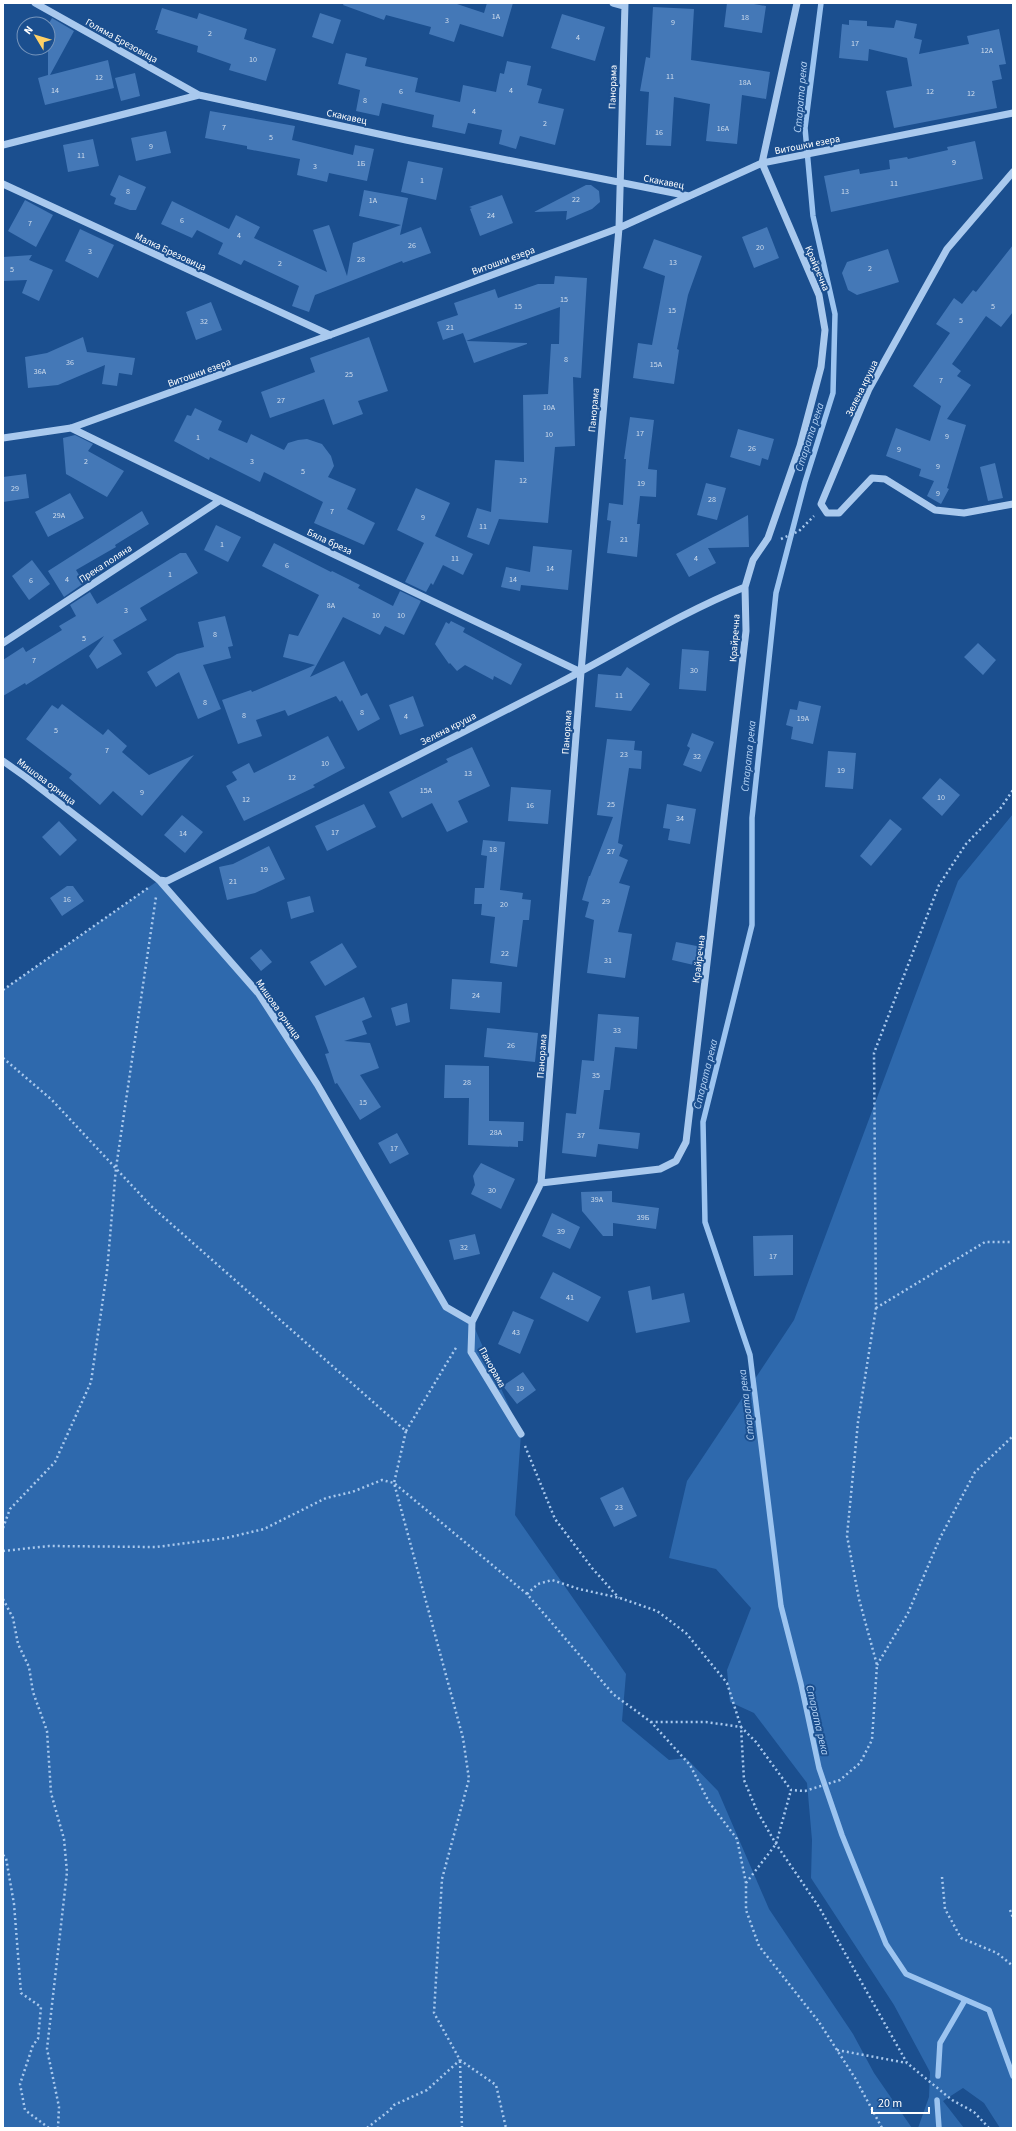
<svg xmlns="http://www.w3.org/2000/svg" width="1016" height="2131" font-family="'Source Sans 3',sans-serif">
<rect width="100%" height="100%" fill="#1b4f8f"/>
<!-- green -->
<path fill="#2e69ad" d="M 1013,814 L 1013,2128 L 1000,2128 L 984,2103 L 963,2088 L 943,2101 L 964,2128 L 918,2128 L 929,2097 L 930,2072 L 894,2005 L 811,1878 L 812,1840 L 807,1783 L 754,1713 L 730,1702 L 727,1670 L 751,1608 L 716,1569 L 669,1558 L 687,1481 L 794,1320 L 958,881 Z
M 159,880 L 259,994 L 317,1084 L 446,1307 L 472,1322 L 521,1434 L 515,1515 L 626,1674 L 622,1721 L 669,1760 L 686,1758 L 718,1791 L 769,1909 L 853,2034 L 874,2073 L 912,2128 L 3,2128 L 3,990 Z"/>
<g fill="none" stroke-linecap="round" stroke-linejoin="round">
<!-- stream -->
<path stroke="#9cc4f0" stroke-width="5.5" d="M 821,3 L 805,128 L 813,216 L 835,314 L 833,393 L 805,482 L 776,593 L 752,818 L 752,925 L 703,1122 L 705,1222 L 750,1355 L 781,1606 L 801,1684 L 819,1768 L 842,1835 L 886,1944 L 906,1974 L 989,2010 L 1013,2076
M 938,2076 L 940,2043 L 965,2000
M 937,2100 L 939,2128"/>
</g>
<!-- building -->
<path fill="#4478b7" d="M 344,3 L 454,3 L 484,13 L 487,3 L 513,3 L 503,37 L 460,24 L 454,42 L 429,34 L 431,27 L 386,15 L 384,20 L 343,5 Z
M 727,3 L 748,3 L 766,6 L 762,33 L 724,27 Z
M 653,7 L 694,9 L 691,60 L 770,72 L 766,99 L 742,95 L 737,144 L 706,141 L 710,104 L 674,97 L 671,146 L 646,145 L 649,92 L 640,91 L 646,57 L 650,58 Z
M 162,8 L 197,19 L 199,13 L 247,29 L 244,39 L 276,49 L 266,81 L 229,70 L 231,64 L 197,52 L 198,46 L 157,33 L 158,30 L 155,30 Z
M 320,13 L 341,20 L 333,44 L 312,37 Z
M 562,14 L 605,27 L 595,61 L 551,48 Z
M 52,18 L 74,31 L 50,75 L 108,60 L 114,88 L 45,105 L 38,78 L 48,75 L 48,25 Z
M 849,20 L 867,21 L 867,26 L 894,28 L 896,20 L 917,24 L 914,38 L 922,40 L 919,54 L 969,44 L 967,36 L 999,29 L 1006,64 L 999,65 L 1002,79 L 992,81 L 997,108 L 894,128 L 886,91 L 912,86 L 907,58 L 869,49 L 868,61 L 839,58 L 842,24 L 849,25 Z
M 346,53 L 367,58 L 365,66 L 418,78 L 415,92 L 460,102 L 463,85 L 496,92 L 500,73 L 504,74 L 507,61 L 531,66 L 527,85 L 542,89 L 538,103 L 564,109 L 555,145 L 520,136 L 516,149 L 499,144 L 502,130 L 468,123 L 465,134 L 432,127 L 434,115 L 382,103 L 379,116 L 356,111 L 360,90 L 338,84 Z
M 135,73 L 140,96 L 121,101 L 115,78 Z
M 210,111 L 295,126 L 292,140 L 353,155 L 355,145 L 374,149 L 367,181 L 329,173 L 327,182 L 297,175 L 300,159 L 247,149 L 247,146 L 205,138 Z
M 166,131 L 171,153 L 136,161 L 131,138 Z
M 93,139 L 99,166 L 68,172 L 63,145 Z
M 975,141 L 983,179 L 831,212 L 824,176 L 859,169 L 860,174 L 890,169 L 889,160 L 907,157 L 908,159 L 948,150 L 947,147 Z
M 408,161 L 443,168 L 436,200 L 401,192 Z
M 119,175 L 146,187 L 136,210 L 130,210 L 114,204 L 116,198 L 110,195 Z
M 586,185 L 591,185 L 599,191 L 600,202 L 592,209 L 566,220 L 567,211 L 534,212 Z
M 364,190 L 408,198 L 400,235 L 421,227 L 431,253 L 403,263 L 402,261 L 315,295 L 309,312 L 292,306 L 299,286 L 244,260 L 241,265 L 218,254 L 223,243 L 197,230 L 192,238 L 161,224 L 172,201 L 229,229 L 236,215 L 260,227 L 254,238 L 327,272 L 313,230 L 329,225 L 347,276 L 353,243 L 401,225 L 359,216 Z
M 502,195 L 513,223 L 480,236 L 470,209 L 472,208 L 469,207 Z
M 25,200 L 53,215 L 36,247 L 8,231 Z
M 767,227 L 779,258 L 754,268 L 742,237 Z
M 80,229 L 114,245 L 98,278 L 65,261 Z
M 654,239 L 702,256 L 688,295 L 677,349 L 679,350 L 674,384 L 633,378 L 638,343 L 652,345 L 665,276 L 643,268 Z
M 1013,245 L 1013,312 L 1001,327 L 986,316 L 952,364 L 961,371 L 957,376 L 971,385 L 947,419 L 966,425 L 947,488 L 949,489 L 941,504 L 927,496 L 934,481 L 919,476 L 921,469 L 886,456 L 896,428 L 930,441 L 941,406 L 913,386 L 950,333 L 936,324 L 954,298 L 962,304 L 973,290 L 976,292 Z
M 888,249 L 899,282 L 857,295 L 848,290 L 842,273 L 847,262 Z
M 32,255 L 29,260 L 53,270 L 39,301 L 22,293 L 27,280 L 3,281 L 3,257 Z
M 555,276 L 587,278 L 581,378 L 573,377 L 575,446 L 555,447 L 548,523 L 499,519 L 489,545 L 467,537 L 477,508 L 491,512 L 495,460 L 524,462 L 523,395 L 548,394 L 551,344 L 559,344 L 560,307 L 466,341 L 463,333 L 443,340 L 437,322 L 458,315 L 454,303 L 495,289 L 498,298 L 538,284 L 554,284 Z
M 211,302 L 222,330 L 196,340 L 186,312 Z
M 83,337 L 87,352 L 135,358 L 132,375 L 119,373 L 117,386 L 102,384 L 105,365 L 58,385 L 28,388 L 25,357 L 47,353 Z
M 369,337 L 388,391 L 358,401 L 363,414 L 333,425 L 324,399 L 270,418 L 261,392 L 315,372 L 310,358 Z
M 466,341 L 527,343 L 527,344 L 474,363 Z
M 195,408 L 222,421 L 218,430 L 247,443 L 251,434 L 284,450 L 288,443 L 298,440 L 307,439 L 322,444 L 331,456 L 334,466 L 328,477 L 356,489 L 347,509 L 375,523 L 364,545 L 314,523 L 323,502 L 264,472 L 260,482 L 210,457 L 209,460 L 174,441 L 187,415 L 191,416 Z
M 630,417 L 654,420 L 648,469 L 657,470 L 656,497 L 640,496 L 637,524 L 640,524 L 637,557 L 607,553 L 611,521 L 607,520 L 609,503 L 623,505 L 626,459 L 624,459 Z
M 738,429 L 774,439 L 768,460 L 762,458 L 760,466 L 730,457 Z
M 75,435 L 93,444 L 88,451 L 124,471 L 107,497 L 66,474 L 63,438 Z
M 995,463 L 1003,498 L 988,501 L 980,467 Z
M 26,474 L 29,498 L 3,502 L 3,477 Z
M 706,483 L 726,488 L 717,520 L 697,515 Z
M 416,488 L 450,503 L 435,536 L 473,554 L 463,575 L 443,565 L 433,585 L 431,583 L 426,592 L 405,582 L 424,543 L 397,530 Z
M 70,493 L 84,518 L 48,537 L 35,512 Z
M 142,511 L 149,524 L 115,545 L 116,547 L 76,570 L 84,583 L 64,597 L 48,571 Z
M 748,515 L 749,547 L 708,548 L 716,563 L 689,577 L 676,554 Z
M 216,525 L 241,537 L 228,562 L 204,550 Z
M 274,543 L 331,572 L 332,571 L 360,585 L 358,588 L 393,606 L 400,591 L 421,601 L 404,635 L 385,626 L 380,635 L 343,617 L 310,677 L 344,661 L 361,696 L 367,693 L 380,719 L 358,731 L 342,700 L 340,702 L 336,696 L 288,716 L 285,710 L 256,720 L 262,736 L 238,744 L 222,700 L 251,690 L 252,692 L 315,665 L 283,657 L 289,634 L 298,636 L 319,595 L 262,566 Z
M 533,546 L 572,550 L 568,590 L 521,585 L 520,591 L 501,587 L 506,567 L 530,572 Z
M 180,553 L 186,553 L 198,573 L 140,608 L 147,620 L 113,640 L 122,654 L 97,669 L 89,656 L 104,636 L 26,685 L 25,683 L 3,696 L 3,660 L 23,647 L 26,652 L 62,630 L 59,626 L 76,616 L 70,605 L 90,592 L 97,604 Z
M 32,560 L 50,584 L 29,600 L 12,576 Z
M 225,616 L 233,646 L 228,647 L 231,658 L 203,665 L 221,709 L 198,719 L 179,672 L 156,687 L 147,672 L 177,654 L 204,647 L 198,622 Z
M 451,621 L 465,628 L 463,632 L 522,664 L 511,685 L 494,676 L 493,680 L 465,665 L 457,671 L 450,663 L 449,664 L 435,644 L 446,622 L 449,624 Z
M 978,643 L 996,660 L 983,675 L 964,657 Z
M 682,649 L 709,651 L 706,691 L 679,689 Z
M 627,667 L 650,684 L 631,711 L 595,707 L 598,674 L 621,676 Z
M 413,696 L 424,726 L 400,735 L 389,705 Z
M 799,701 L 821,706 L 813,744 L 791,739 L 793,727 L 786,725 L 790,709 L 797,710 Z
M 62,704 L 103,735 L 108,729 L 127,746 L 122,752 L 149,775 L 194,755 L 142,816 L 113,791 L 100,805 L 69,778 L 72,774 L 26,739 L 52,705 L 58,709 Z
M 692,733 L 714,742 L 701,772 L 683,765 L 690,748 L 687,746 Z
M 328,736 L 345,768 L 313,785 L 315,787 L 244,821 L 226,786 L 237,780 L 232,772 L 249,763 L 254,773 Z
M 607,739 L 635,741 L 634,750 L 642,751 L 641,769 L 629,768 L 618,843 L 623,845 L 619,856 L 628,860 L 619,883 L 630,886 L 618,932 L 632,934 L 625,978 L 587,973 L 594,920 L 585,917 L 589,902 L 582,900 L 589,876 L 590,876 L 613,817 L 597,815 Z
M 472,747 L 490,786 L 458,801 L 468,822 L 447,832 L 432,803 L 402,818 L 389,792 L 448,762 L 446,759 Z
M 828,751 L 856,753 L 853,789 L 825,787 Z
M 940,778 L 960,795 L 942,816 L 922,798 Z
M 511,787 L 551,790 L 548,824 L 508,821 Z
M 364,804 L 376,827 L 327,851 L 315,826 Z
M 667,804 L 696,809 L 690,844 L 668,840 L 670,829 L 663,828 Z
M 182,815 L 203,832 L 185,853 L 164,835 Z
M 890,819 L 902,829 L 871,866 L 860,856 Z
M 59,821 L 77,840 L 60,856 L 42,837 Z
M 483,840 L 505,842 L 500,890 L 523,893 L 522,899 L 531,900 L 529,920 L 523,920 L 517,967 L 490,963 L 495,917 L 481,915 L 482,904 L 474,904 L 475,888 L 484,888 L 487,856 L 481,855 Z
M 269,846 L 285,879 L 255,893 L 227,900 L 219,867 L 233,864 Z
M 67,886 L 73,886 L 84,901 L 62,916 L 50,898 Z
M 310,896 L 314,912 L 291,919 L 287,902 Z
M 676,942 L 702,947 L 698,966 L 672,960 Z
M 342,943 L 357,967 L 325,986 L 310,962 Z
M 261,949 L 272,962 L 261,971 L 250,958 Z
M 452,979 L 502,982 L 500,1013 L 450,1009 Z
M 364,997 L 372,1017 L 362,1021 L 367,1034 L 344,1041 L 370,1043 L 379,1068 L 360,1075 L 381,1107 L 360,1120 L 337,1083 L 335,1084 L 325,1054 L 329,1053 L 315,1016 Z
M 407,1003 L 410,1022 L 396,1026 L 391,1008 Z
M 598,1014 L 639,1017 L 637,1049 L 615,1047 L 610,1090 L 604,1090 L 599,1129 L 640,1133 L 638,1149 L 598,1144 L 596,1157 L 562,1153 L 566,1113 L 576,1114 L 582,1060 L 594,1061 Z
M 487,1028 L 538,1033 L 535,1062 L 484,1057 Z
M 445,1065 L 489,1066 L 489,1121 L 524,1122 L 523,1141 L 518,1141 L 518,1147 L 468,1145 L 469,1098 L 444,1098 Z
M 397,1133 L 409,1154 L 390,1164 L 378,1143 Z
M 481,1163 L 515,1179 L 501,1209 L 471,1194 L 475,1185 L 473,1176 L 475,1172 Z
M 612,1191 L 612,1202 L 659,1208 L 656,1229 L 613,1223 L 613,1236 L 603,1236 L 582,1211 L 581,1192 Z
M 552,1213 L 580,1227 L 570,1249 L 542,1236 Z
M 475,1234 L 480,1254 L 454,1260 L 449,1240 Z
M 793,1235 L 793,1275 L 754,1276 L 753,1236 Z
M 553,1272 L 601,1297 L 588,1322 L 540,1298 Z
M 650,1286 L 652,1300 L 684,1293 L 690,1322 L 636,1333 L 628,1291 Z
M 513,1311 L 534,1320 L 520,1354 L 498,1344 Z
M 523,1372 L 536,1390 L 517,1404 L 503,1386 Z
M 623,1487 L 637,1516 L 614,1527 L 600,1498 Z"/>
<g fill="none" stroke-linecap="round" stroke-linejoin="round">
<!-- path -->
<path stroke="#a9c9ee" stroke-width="2.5" stroke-dasharray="2 3" stroke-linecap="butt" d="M 781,539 L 799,531 L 814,516
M 3,990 L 148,888
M 3,1058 L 52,1100 L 151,1206 L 406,1431 L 394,1483 L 463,1738 L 469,1779 L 442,1879 L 434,2013 L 460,2060 L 496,2085 L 506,2128
M 876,1308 L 985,1242 L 1013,1242
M 406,1431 L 457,1346
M 525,1446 L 555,1519 L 592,1568 L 619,1598
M 3,1528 L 10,1509 L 55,1462 L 91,1382 L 107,1271 L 116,1168 L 156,897
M 3,1551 L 49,1546 L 156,1547 L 226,1538 L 264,1529 L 326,1498 L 352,1492 L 382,1480 L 394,1483 L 527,1594 L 613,1694 L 651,1722 L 690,1765 L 709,1802 L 737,1839 L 746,1883 L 746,1910 L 759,1946 L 819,2022 L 855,2078 L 882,2128
M 527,1594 L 538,1584 L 552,1580 L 579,1589 L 620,1598 L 657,1611 L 686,1633 L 727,1683 L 741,1727 L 706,1722 L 651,1722
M 3,1599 L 13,1618 L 18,1644 L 29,1667 L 33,1692 L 47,1731 L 51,1793 L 64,1839 L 67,1872 L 47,2049 L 59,2107 L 58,2128
M 877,1665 L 908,1613 L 940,1538 L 975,1472 L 1013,1436
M 3,1855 L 6,1858 L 14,1904 L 21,1993 L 41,2007 L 38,2039 L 33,2045 L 20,2084 L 25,2110 L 49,2128
M 942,1877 L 945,1909 L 961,1938 L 997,1953 L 1013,1966
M 746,1883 L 776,1844 L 791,1790
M 1010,1910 L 1013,1918
M 837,2050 L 907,2063
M 460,2061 L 462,2128
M 367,2128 L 390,2110 L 394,2105 L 427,2090 L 460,2060
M 989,2128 L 974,2112 L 952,2100 L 907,2063 L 819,1907 L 776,1844 L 757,1811 L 744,1780 L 741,1727 L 756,1742 L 791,1790 L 805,1791 L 840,1780 L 860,1763 L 872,1740 L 877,1665 L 859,1599 L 847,1536 L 858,1422 L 876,1308 L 874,1053 L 939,885 L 966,844 L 1000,809 L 1013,790"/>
<!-- minor -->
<path stroke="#a9c9ee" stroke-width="7" d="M 35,3 L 199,95
M 613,3 L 624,6
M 3,145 L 199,95 L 406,140 L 689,196
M 1013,172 L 947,249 L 869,389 L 821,504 L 827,513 L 839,513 L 872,478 L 885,479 L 935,510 L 964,513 L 1013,504
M 3,184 L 330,335
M 71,428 C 240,511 411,590 581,672
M 3,438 L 71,428 L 330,335 L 619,228 L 762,163 L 1013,113
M 3,643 L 219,501
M 3,761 L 27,778 L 159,880 L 259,994 L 317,1084 L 446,1307 L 472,1322
M 159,880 L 167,881 C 298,817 427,751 557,684 C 619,652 680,613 745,587
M 541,1183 L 660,1169 L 676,1161 L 686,1142 L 746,631 L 745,587 L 753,560 L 768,538 L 800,446 L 821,367 L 825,330 L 819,295 L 762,163 L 797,3
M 521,1434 L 471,1352 L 472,1322 L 541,1183 L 581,672 L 619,228 L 625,3"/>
</g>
<g text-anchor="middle" stroke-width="4" stroke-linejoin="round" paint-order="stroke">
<!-- number labels -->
<g font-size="8" fill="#d0dded">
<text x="496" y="19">1А</text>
<text x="745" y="20">18</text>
<text x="447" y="23">3</text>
<text x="673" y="25">9</text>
<text x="210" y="36">2</text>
<text x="578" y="40">4</text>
<text x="855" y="46">17</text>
<text x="987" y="53">12А</text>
<text x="253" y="62">10</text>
<text x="670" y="79">11</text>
<text x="99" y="80">12</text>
<text x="745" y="85">18A</text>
<text x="55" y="93">14</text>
<text x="511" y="93">4</text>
<text x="401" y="94">6</text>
<text x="930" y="94">12</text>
<text x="971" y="96">12</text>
<text x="365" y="103">8</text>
<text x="474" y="114">4</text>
<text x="545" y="126">2</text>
<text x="224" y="130">7</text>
<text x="723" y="131">16А</text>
<text x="659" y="135">16</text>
<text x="271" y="140">5</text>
<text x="151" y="149">9</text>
<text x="81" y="158">11</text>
<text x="954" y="165">9</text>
<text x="361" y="166">1Б</text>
<text x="315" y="169">3</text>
<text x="422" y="183">1</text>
<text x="894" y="186">11</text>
<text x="128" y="194">8</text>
<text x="845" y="194">13</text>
<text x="576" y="202">22</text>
<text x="373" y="203">1А</text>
<text x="491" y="218">24</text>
<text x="182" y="223">6</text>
<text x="30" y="226">7</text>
<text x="239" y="238">4</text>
<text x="412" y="248">26</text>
<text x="760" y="250">20</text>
<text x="90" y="254">3</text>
<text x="361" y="262">28</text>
<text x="673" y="265">13</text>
<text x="280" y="266">2</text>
<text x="870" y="271">2</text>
<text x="12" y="272">5</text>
<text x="564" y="302">15</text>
<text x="518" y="309">15</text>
<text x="993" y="309">5</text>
<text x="672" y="313">15</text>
<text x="961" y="323">5</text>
<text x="204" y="324">32</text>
<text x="450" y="330">21</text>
<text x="566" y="362">8</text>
<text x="70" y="365">36</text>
<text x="656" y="367">15А</text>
<text x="40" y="374">36А</text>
<text x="349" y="377">25</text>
<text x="941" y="383">7</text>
<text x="281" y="403">27</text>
<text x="549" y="410">10А</text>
<text x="640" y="436">17</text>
<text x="549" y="437">10</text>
<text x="947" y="439">9</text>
<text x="198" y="440">1</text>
<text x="752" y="451">26</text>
<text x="899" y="452">9</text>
<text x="86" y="464">2</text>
<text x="252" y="464">3</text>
<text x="938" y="469">9</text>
<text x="303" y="474">5</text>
<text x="523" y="483">12</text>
<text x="641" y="486">19</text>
<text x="15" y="491">29</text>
<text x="938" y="496">9</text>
<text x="712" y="502">28</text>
<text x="332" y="514">7</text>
<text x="59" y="518">29А</text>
<text x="423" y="520">9</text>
<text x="483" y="529">11</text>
<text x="624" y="542">21</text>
<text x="222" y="547">1</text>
<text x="455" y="561">11</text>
<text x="696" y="561">4</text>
<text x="287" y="568">6</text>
<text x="550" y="571">14</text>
<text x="170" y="577">1</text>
<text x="67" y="582">4</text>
<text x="513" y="582">14</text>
<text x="31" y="583">6</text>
<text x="331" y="608">8А</text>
<text x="126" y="613">3</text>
<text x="376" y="618">10</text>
<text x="401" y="618">10</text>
<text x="215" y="637">8</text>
<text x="84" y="641">5</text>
<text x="34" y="663">7</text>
<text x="694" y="673">30</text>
<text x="619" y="698">11</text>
<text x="205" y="705">8</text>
<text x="362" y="715">8</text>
<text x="244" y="718">8</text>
<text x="406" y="719">4</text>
<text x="803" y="721">19А</text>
<text x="56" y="733">5</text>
<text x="107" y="753">7</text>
<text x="624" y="757">23</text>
<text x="697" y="759">32</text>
<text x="325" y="766">10</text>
<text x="841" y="773">19</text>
<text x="468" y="776">13</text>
<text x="292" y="780">12</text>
<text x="426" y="793">15А</text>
<text x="142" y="795">9</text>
<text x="941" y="800">10</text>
<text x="246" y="802">12</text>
<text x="611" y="807">25</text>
<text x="530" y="808">16</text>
<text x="680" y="821">34</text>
<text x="335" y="835">17</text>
<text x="183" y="836">14</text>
<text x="493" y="852">18</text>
<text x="611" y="854">27</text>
<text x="264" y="872">19</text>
<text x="233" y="884">21</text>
<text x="67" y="902">16</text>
<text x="606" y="904">29</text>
<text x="504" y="907">20</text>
<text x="505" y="956">22</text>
<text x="608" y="963">31</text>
<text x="476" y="998">24</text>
<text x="617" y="1033">33</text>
<text x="511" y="1048">26</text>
<text x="596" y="1078">35</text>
<text x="467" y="1085">28</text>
<text x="363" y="1105">15</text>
<text x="496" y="1135">28А</text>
<text x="581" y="1138">37</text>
<text x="394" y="1151">17</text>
<text x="492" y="1193">30</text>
<text x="597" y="1202">39А</text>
<text x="643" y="1220">39Б</text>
<text x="561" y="1234">39</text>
<text x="464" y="1250">32</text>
<text x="773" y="1259">17</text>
<text x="570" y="1300">41</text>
<text x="516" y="1335">43</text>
<text x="520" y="1391">19</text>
<text x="619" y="1510">23</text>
</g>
<!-- street labels -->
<g font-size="10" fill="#fff" stroke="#1b4f8f">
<text transform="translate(122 40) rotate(29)" y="4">Голяма Брезовица</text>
<text transform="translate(612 87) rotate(-88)" y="4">Панорама</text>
<text transform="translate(347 116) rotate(12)" y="4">Скакавец</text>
<text transform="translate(807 144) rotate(-11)" y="4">Витошки езера</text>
<text transform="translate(664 181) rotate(11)" y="4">Скакавец</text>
<text transform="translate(171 251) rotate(25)" y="4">Малка Брезовица</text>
<text transform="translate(503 260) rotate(-20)" y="4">Витошки езера</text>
<text transform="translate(818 268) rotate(67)" y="4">Крайречна</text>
<text transform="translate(199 372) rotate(-20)" y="4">Витошки езера</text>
<text transform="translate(861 388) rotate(-64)" y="4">Зелена круша</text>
<text transform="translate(593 410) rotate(-85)" y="4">Панорама</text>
<text transform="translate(330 541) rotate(25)" y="4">Бяла бреза</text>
<text transform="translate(105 563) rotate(-33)" y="4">Прека поляна</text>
<text transform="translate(734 638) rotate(-86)" y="4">Крайречна</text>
<text transform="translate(448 728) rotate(-27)" y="4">Зелена круша</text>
<text transform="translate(566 732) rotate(-86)" y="4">Панорама</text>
<text transform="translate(47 781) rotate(37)" y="4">Мишова орница</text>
<text transform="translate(698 959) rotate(-83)" y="4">Крайречна</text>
<text transform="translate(279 1009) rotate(55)" y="4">Мишова орница</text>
<text transform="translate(541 1056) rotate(-86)" y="4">Панорама</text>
<text transform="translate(493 1367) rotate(61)" y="4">Панорама</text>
</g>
<!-- water labels -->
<g font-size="11" font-style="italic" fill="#b5d3f5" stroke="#1b4f8f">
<text transform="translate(800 97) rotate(-85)" y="4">Старата река</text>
<text transform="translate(809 437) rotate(-72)" y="4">Старата река</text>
<text transform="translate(748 756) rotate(-84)" y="4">Старата река</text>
<text transform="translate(705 1074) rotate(-76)" y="4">Старата река</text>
<text transform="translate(746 1405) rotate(-97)" y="4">Старата река</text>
<text transform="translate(818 1720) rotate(77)" y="4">Старата река</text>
</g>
</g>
<!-- border -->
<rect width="1016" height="2131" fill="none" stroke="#ffffff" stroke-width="8"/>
<!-- north arrow -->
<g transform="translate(36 36) rotate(308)"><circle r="19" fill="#1b4f8f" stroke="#7695bc"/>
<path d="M0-3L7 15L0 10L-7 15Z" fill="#ffd166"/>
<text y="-6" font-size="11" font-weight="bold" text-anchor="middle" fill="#ffffff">N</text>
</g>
<!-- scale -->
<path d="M872 2107v6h57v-6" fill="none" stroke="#ffffff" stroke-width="2"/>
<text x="878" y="2107" font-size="12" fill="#ffffff" stroke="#1b4f8f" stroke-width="3" paint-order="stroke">20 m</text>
</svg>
